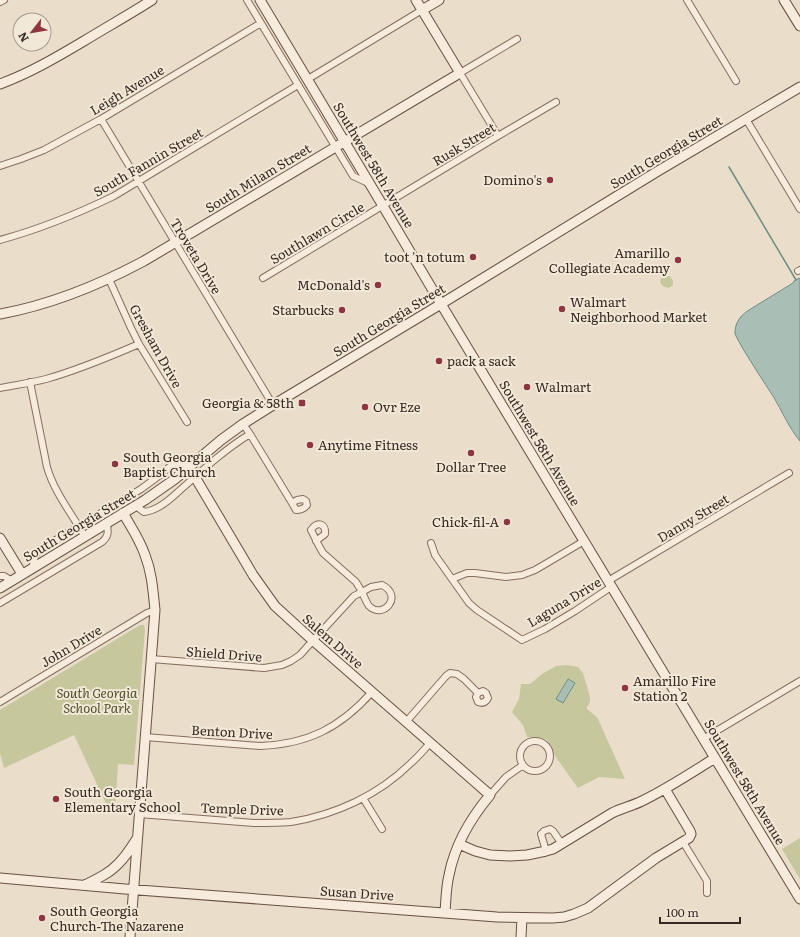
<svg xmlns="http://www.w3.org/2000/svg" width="800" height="937" font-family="Literata,serif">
<rect width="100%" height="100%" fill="#eaddc9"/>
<!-- green -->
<path fill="#c7c79e" d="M 666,276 L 670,276 L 673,281 L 673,285 L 669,288 L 664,287 L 661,284 L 660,279 Z
M 140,625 L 144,625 L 145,630 L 134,765 L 118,764 L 115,810 L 110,812 L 74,735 L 4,768 L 0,753 L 0,710 Z
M 567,665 L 578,667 L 583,673 L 590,697 L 590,702 L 587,707 L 587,709 L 597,717 L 625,779 L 599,777 L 578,788 L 555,756 L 552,748 L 547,740 L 536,737 L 527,737 L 523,725 L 512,712 L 519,699 L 521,684 L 530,684 L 542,674 L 556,666 Z
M 800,838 L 800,879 L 782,849 Z"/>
<!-- water -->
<path fill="#a9bfb6" stroke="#718d83" d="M 799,278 L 800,279 L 800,441 C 789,428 782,411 773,396 C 763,381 753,365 743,349 C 741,344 736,338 735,333 C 735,322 741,315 749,310 L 793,283 L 794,281 Z
M 568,679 L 575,683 L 563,703 L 556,699 Z"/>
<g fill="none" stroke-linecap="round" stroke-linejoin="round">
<!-- stream -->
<path stroke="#718d83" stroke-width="1.5" d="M 729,167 L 796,280"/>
<!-- street casing -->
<g stroke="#856f60" stroke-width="8">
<path id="street" d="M 247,0 L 353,176 L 370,184
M 687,0 L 736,81
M 0,2 L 4,0
M 308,79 L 422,10
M 101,119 L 273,405
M 746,119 L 800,209
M 498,136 L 460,73 L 517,39
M 0,166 L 21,159 L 44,150 L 101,119 L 261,23
M 0,240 C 40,229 77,214 114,196 L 298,85
M 798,271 L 800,270
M 263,278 L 498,136 L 556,102
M 109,279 L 131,328 L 139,344 L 187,422
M 30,382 L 47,467 C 54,492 72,514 85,537
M 0,388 C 15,385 31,383 46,379 C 78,370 109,357 139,344
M 243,424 L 250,434 L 292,503 L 296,510 C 301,510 304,509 307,505 L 306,501 L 303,499 L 297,500 L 292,503
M 136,506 L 144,512 C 161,510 174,495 187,484 C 207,466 227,448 250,434
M 431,543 L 435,555 L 469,603 L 477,610 L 522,640 L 545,629 L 575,611 L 611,587
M 32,569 L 35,556 L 39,550 L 141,489 L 160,475 L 173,464 L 177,463 L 192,464
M 0,576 L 4,576 L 12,581
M 452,579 L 467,573 L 475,573 L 506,577 L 522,575 L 535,570 L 547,563 L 584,541
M 608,581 L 789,473
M 382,585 C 404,596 383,620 369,606 C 366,602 364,596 362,592 L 371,587 Z
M 0,603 L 102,542 C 109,536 108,532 107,524
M 151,659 L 264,668 L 282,665 L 291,661 L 300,655 L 308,646 L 354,596 L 362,592 L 356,582 L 323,553 L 319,546 L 311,530 C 317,521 326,523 325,534 L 316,541
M 0,702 L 147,613 L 155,610
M 406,722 L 446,676 L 450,673 L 457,674 L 464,679 L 478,693 L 476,697 L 478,702 C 483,704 486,702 488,698 L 486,693 L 483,691 L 478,693
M 145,737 L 260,746 C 308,744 340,728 372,692
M 703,739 L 800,681
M520 756a15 15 0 1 1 30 0a15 15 0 1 1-30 0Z
M 490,795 L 506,777 L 523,765
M 363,798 L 382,829
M 139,814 L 254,823 C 266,823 278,823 291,822 C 335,815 379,795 411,763 C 418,757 424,750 430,743
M 683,842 L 707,881 L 707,893
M 546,851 L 541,834 L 544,831 L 550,829 L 553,831 L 562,844"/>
</g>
<!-- secondary casing -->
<g stroke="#675143" stroke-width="11">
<path id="secondary" d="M 260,0 L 383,206 L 441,304 L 800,899
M 784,0 L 800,26
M 422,10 L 439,0
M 0,84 C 30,73 57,57 84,41 C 107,27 130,14 152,0
M 0,314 C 50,305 99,285 144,261 L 460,73 L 416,0
M 195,477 L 253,575 L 275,606 L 309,637 L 490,795 C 470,819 455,844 449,875 C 446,887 446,900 445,912
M 123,513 C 131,527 140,540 145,555 C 152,573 153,591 155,610 L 130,937
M 0,538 L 22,574
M 0,588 L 145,500 L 175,479 L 221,440 L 243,424 L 273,405 L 441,304 L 658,171 L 800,87
M 459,844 L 475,851 L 490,855 L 510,856 L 527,855 L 546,851 L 553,849 L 612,813 C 622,808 632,806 642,801 C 667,789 691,773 715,758
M 0,878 L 125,889 L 497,917 L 553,918 L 564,917 L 574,914 L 588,908 L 656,858 L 689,838 L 691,834 L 690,831 L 665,789
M 85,885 C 97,879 110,873 119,863 C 126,856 131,848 136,840
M 521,937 L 522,918"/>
</g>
<!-- street -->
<use href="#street" stroke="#f6ebdc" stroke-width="6"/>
<!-- secondary -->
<use href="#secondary" stroke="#f6ebdc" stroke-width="9"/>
</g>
<!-- markers -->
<g fill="#8d3641" stroke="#f2e8d8" stroke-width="1.5">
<circle cx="550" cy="180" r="4"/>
<circle cx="473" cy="257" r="4"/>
<circle cx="678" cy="260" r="4"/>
<circle cx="378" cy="285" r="4"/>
<circle cx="562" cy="309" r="4"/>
<circle cx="342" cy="310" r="4"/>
<circle cx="439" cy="361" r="4"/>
<circle cx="527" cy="387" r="4"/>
<rect x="298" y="399" width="8" height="8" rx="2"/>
<circle cx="365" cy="407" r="4"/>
<circle cx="310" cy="445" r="4"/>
<circle cx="471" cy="453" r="4"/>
<circle cx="115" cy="464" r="4"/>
<circle cx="507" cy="522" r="4"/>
<circle cx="625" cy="688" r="4"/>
<circle cx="56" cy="799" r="4"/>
<circle cx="42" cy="918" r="4"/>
</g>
<g text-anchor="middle" stroke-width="4" stroke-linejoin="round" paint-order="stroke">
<!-- street labels -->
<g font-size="13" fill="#372922" stroke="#f2e8d8">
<text transform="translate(127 90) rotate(-31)" y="5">Leigh Avenue</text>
<text transform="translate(464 144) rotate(-31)" y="5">Rusk Street</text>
<text transform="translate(666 152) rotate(-31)" y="5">South Georgia Street</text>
<text transform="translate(148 162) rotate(-30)" y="5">South Fannin Street</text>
<text transform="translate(374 165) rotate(59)" y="5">Southwest 58th Avenue</text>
<text transform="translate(258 178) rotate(-31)" y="5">South Milam Street</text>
<text transform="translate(317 233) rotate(-31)" y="5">Southlawn Circle</text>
<text transform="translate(196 256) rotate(59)" y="5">Troveta Drive</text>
<text transform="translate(389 320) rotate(-31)" y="5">South Georgia Street</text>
<text transform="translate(156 346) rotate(61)" y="5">Gresham Drive</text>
<text transform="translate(540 443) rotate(59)" y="5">Southwest 58th Avenue</text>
<text transform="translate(693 518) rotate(-31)" y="5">Danny Street</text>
<text transform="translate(79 525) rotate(-31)" y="5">South Georgia Street</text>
<text transform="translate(564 602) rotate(-31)" y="5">Laguna Drive</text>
<text transform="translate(333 641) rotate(41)" y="5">Salem Drive</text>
<text transform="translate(71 646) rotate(-31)" y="5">John Drive</text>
<text transform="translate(224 654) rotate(4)" y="5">Shield Drive</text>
<text transform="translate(232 732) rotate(3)" y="5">Benton Drive</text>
<text transform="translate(745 782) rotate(59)" y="5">Southwest 58th Avenue</text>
<text transform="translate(242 809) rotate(2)" y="5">Temple Drive</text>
<text transform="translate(357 893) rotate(4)" y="5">Susan Drive</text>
</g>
<!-- poi labels -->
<g font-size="13" fill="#372922" stroke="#f2e8d8" text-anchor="start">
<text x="542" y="185" text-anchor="end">Domino's</text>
<text x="670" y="258" text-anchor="end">Amarillo<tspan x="670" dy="15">Collegiate Academy</tspan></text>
<text x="465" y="262" text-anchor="end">toot 'n totum</text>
<text x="370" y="290" text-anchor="end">McDonald's</text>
<text x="570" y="307">Walmart<tspan x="570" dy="15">Neighborhood Market</tspan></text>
<text x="334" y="315" text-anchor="end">Starbucks</text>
<text x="447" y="366">pack a sack</text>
<text x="535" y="392">Walmart</text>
<text x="294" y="408" text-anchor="end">Georgia &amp; 58th</text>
<text x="373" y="412">Ovr Eze</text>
<text x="318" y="450">Anytime Fitness</text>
<text x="123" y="462">South Georgia<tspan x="123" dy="15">Baptist Church</tspan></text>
<text x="471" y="472" text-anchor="middle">Dollar Tree</text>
<text x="499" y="527" text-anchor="end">Chick-fil-A</text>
<text x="633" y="686">Amarillo Fire<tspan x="633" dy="15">Station 2</tspan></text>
<text x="64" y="797">South Georgia<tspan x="64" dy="15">Elementary School</tspan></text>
<text x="50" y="916">South Georgia<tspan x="50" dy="15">Church-The Nazarene</tspan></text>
</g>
<!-- park labels -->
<g font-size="13" font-style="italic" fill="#4c512a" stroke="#f2e8d8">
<text x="97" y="698">South Georgia<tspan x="97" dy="15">School Park</tspan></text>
</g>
</g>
<!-- north arrow -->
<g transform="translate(32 32) rotate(239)"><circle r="19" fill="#f2e8d8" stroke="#a79c8f"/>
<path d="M0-3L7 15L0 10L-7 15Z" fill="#8d3641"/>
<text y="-6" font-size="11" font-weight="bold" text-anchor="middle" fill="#372922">N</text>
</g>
<!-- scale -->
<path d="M660 917v6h80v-6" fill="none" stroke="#372922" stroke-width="2"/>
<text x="666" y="917" font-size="12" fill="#372922" stroke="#f2e8d8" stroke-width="3" paint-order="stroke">100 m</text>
</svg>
